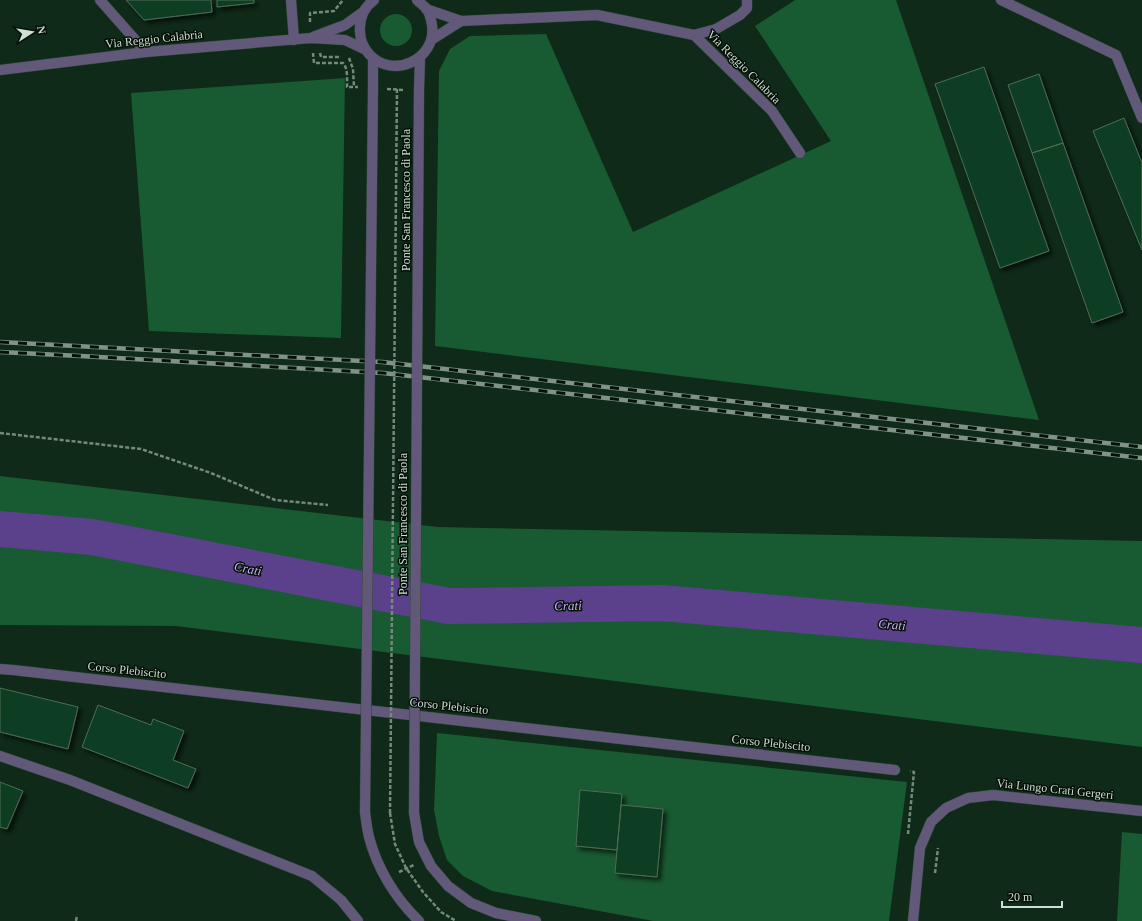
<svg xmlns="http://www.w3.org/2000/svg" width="1142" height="921" font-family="'Times New Roman',serif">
<defs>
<filter id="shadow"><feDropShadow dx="3.5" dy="3.5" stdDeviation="2" flood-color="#0009"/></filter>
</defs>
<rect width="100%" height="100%" fill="#0f2a18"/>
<!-- green -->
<path fill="#185a31" d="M 795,0 L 896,0 L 1039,420 L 435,346 L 439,71 L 450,49 L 470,36 L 546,34 L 633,232 L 831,141 L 755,26 Z
M380 30a16 16 0 1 1 32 0a16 16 0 1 1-32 0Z
M 345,78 L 341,338 L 149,331 L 131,93 Z
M 0,476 L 438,527 L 1142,541 L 1142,747 L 176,626 L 0,625 Z
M 437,733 L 907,782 L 889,921 L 653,921 L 492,891 L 463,876 L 447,860 L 439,836 L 434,810 Z
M 1122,832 L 1142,834 L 1142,921 L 1117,921 Z"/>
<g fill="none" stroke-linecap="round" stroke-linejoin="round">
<!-- river -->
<path stroke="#5b408b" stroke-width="36" d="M 0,529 L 92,537 L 449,606 L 662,603 L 1142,645"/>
</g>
<!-- building -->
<path fill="#0e3d20" stroke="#4f6c57" filter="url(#shadow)" d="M 126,0 L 211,0 L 212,12 L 144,20 Z
M 217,0 L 254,0 L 254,3 L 217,7 Z
M 984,67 L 1049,251 L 1000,268 L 935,84 Z
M 1039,74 L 1063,143 L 1032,153 L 1008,85 Z
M 1124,118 L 1142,163 L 1142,250 L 1093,131 Z
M 1063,143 L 1123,312 L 1092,323 L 1032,153 Z
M 0,688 L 78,707 L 68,749 L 0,732 Z
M 98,705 L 151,725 L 153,719 L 184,731 L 173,760 L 196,769 L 188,788 L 82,747 Z
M 0,782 L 23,791 L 7,829 L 0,827 Z
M 580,790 L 622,794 L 617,850 L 576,846 Z
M 621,805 L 663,809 L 657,877 L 615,873 Z"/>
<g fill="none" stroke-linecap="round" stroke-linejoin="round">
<!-- service casing -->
<g stroke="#2e4736" stroke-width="11">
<path id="service" d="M 291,0 L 294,40"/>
</g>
<!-- minor casing -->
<g stroke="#2e4736" stroke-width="11">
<path id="minor" d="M 100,0 L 146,52
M 374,0 C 363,8 359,19 360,32 C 360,40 364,48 369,54 C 392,80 437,60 432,25 C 431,19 430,13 426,8 C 423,5 420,3 417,0
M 1001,0 L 1116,55 L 1142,118
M 426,9 L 461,21 L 597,15 L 694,35 L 772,111 L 800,153
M 694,35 L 716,29 L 740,15 L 747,8 L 747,0
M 313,37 L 345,25 L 363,12
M 431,40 L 461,21
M 373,58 L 373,88
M 0,70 L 146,52 L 311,38 L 345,40 L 364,49
M 419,90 L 420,57
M 0,669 L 13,670 L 895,770
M 365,812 C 366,820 367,829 369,837 C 377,868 395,898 419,921
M 414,813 L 419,842 L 431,866 L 448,886 L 471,903 L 496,913 L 536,921"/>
</g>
<!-- tertiary casing -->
<g stroke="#2e4736" stroke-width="11">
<path id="tertiary" d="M 0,756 L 70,780 L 312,876 L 341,900 L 358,921
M 913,921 L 920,848 L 931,822 L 946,808 L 968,798 L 993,795 L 1142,811"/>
</g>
<!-- path -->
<path stroke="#758a7b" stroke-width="2.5" stroke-dasharray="4 2" stroke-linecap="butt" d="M 310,22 L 310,13 L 334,11 L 343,0
M 313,53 L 314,63 L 343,63 C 348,68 347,79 347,87 L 358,87
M 320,53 L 321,57 L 341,57
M 349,58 L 353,69 L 354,87
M 387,89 L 404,90
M 0,433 L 141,449 L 211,473 L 275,500 L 328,505
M 390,813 L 395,844 L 406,868 L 423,892 L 441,912 L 456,921
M 908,834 L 914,772 L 910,771
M 399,872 L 414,865
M 935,873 L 938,848
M 76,921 L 77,915"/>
<!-- service -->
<use href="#service" stroke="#625879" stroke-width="10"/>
<!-- minor -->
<use href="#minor" stroke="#625879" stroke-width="10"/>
<!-- tertiary -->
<use href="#tertiary" stroke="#625879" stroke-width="10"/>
<!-- rail casing -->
<g stroke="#809486" stroke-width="4.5">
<path id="rail" d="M 0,342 L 382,362 L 1142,447
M 0,352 L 80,356 L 383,373 L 1142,458"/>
</g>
<!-- rail -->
<use href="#rail" stroke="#051008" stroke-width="3" stroke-dasharray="9" stroke-linecap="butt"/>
<!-- minor-bridge casing -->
<g stroke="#2e4736" stroke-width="11" stroke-linecap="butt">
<path id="minor-bridge" d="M 365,812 L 373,88
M 414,813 L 419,90"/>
</g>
<!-- path-bridge -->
<path stroke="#758a7b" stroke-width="2.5" stroke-dasharray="4 2" stroke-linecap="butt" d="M 390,813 L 397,89"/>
<!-- minor-bridge -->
<use href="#minor-bridge" stroke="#625879" stroke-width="10"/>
</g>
<g text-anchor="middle" stroke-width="3" stroke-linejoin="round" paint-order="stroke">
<!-- street labels -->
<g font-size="12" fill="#cfdfd3" stroke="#051008">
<text transform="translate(154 39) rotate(-6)" y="4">Via Reggio Calabria</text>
<text transform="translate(744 67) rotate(45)" y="4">Via Reggio Calabria</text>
<text transform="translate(406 200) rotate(-90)" y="4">Ponte San Francesco di Paola</text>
<text transform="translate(403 524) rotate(-90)" y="4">Ponte San Francesco di Paola</text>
<text transform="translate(127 670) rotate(6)" y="4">Corso Plebiscito</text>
<text transform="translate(449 706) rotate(6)" y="4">Corso Plebiscito</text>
<text transform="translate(771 743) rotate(6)" y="4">Corso Plebiscito</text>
<text transform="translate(1055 789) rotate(6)" y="4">Via Lungo Crati Gergeri</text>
</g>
<!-- water labels -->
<g font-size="13" font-style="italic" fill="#c5b2f2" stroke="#051008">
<text transform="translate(248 568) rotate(11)" y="5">Crati</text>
<text transform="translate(568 605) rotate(-1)" y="5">Crati</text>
<text transform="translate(892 624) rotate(5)" y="5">Crati</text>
</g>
</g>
<!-- north arrow -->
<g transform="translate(32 32) rotate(78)" stroke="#051008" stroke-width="3" paint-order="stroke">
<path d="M0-3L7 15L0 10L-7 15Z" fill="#cfdfd3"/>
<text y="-6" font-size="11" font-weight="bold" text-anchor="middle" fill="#cfdfd3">N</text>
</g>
<!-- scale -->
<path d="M1002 901v6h60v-6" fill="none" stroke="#cfdfd3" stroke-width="2"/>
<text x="1008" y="901" font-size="12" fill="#cfdfd3" stroke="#051008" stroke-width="3" paint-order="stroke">20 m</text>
</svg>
